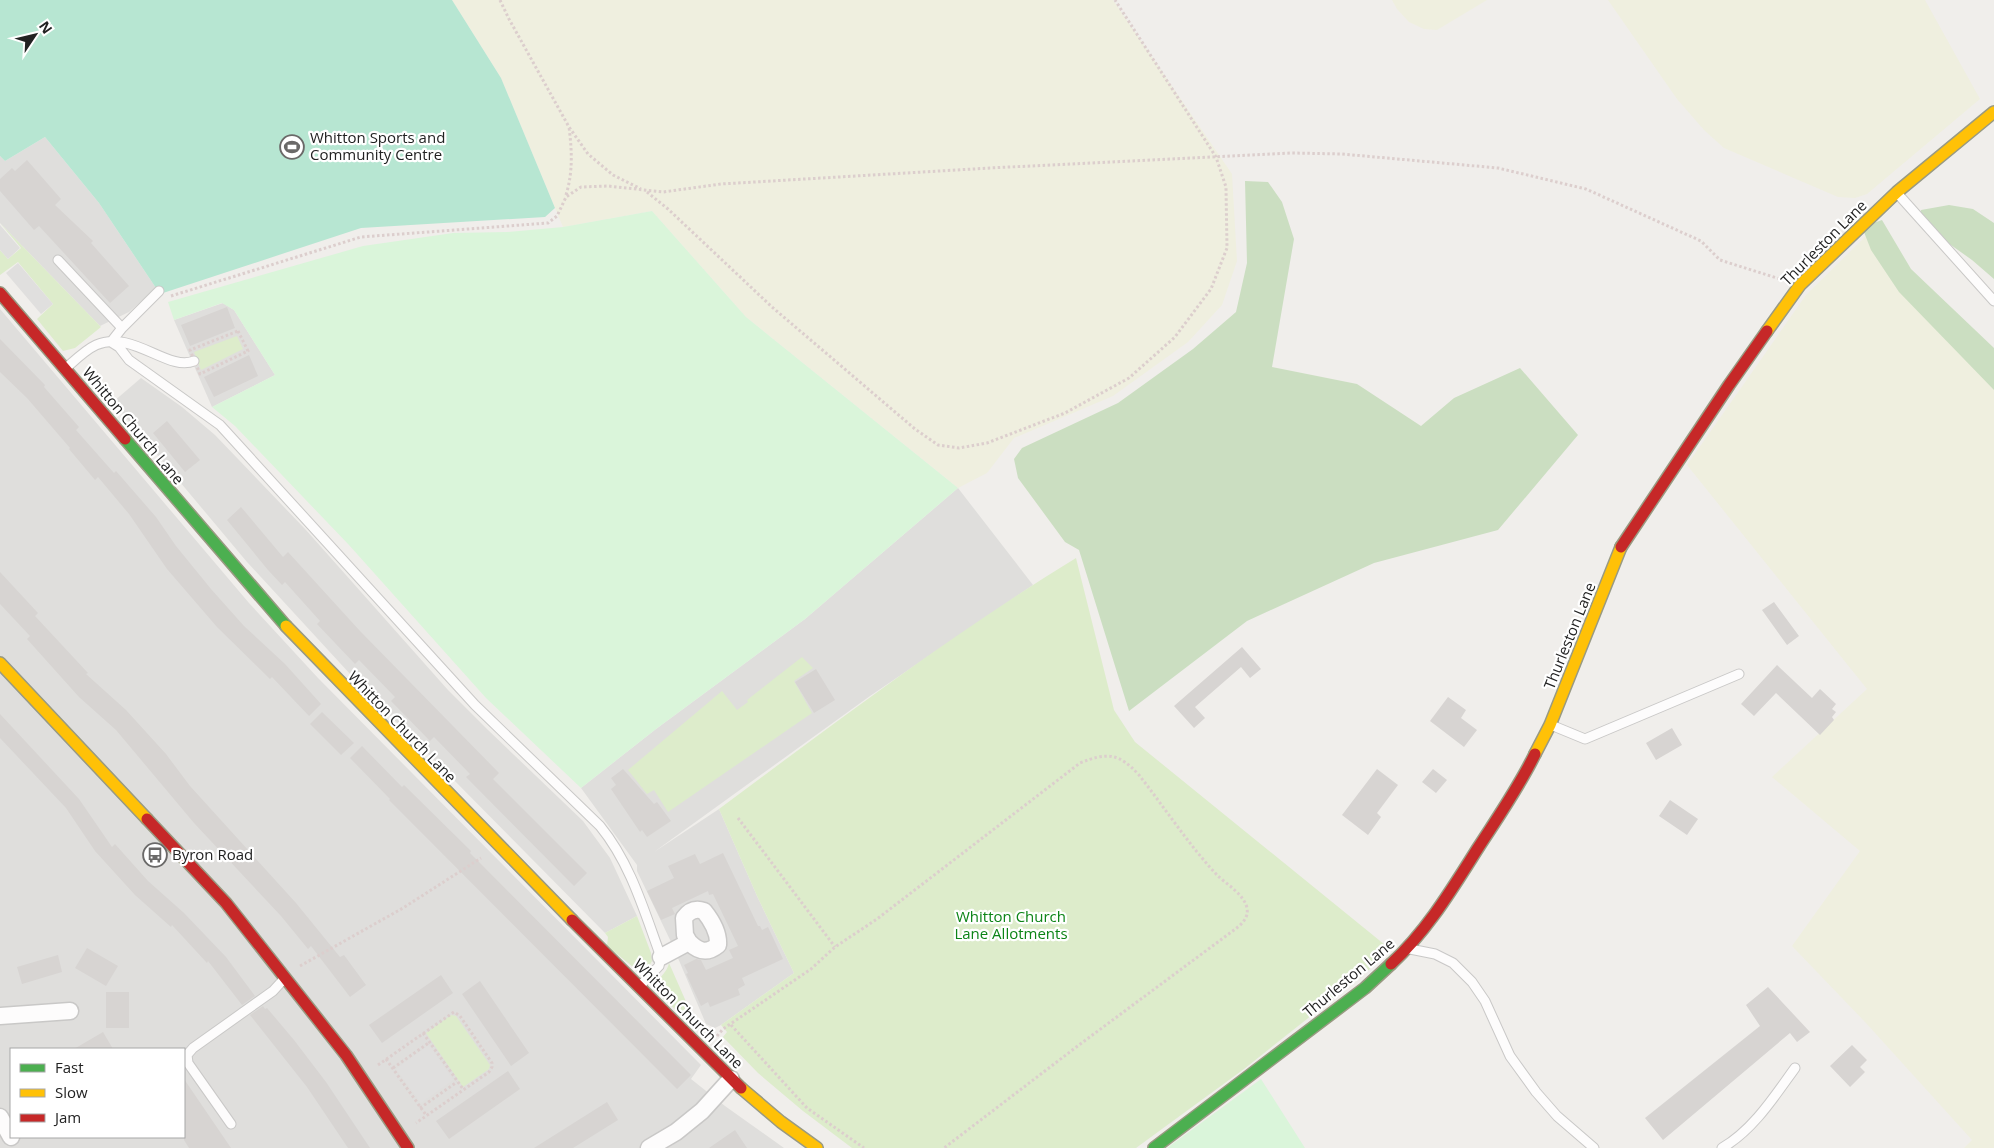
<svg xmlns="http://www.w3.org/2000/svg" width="1994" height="1148" font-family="'Open Sans',sans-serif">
<rect width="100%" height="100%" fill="#f0eeeb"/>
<!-- residential -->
<path fill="#dfdedc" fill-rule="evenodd" d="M 45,137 L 99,203 L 156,288 L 129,312 L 100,326 L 0,223 L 0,156 L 5,161 Z
M 223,303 L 234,310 L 275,375 L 212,407 L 174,320 Z
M 0,309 L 249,603 L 318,678 L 701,1065 L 691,1079 L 725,1106 L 784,1148 L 0,1148 ZM 11,1049 L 184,1049 L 184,1137 L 11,1137 Z
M 141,378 L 182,407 L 215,435 L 306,530 L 448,690 L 488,730 L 583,821 L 610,858 L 637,916 L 605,933 L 362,687 L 247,562 L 113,402 Z
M 958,488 L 1033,585 L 870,696 L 654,852 L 719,809 L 757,896 L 794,973 L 721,1025 L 715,1028 L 706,1024 L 672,944 L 637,871 L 637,865 L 581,788 L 656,729 L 805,619 Z"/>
<!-- farmland -->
<path fill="#efefdf" d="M 452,0 L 1113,0 L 1232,174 L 1237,261 L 1222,305 L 1188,342 L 1113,396 L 1014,438 L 987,473 L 958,488 L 746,317 L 652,211 L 563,227 L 501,78 Z
M 1392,0 L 1487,0 L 1437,30 L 1424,29 L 1409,22 L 1397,9 Z
M 1608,0 L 1925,0 L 1980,99 L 1867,194 L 1855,198 L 1838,197 L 1724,148 L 1704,130 L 1677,99 Z
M 1869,233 L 1994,362 L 1994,1148 L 1964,1148 L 1972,1140 L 1866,1023 L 1792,946 L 1860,851 L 1772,777 L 1867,689 L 1687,465 L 1806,295 Z"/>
<!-- grass -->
<path fill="#ddeccb" d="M 0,223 L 101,327 L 75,348 L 63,351 L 37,319 L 53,304 L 18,262 L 0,275 L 0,250 L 8,259 L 21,248 Z
M 237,336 L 243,349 L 201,370 L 194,352 Z
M 1076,558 L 1114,710 L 1135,742 L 1390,949 L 1370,969 L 1244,1069 L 1136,1148 L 852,1148 L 803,1111 L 758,1073 L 723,1037 L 727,1032 L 721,1025 L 794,973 L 757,896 L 719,809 C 836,722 952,634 1076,558 Z
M 802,657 L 813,668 L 794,681 L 812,713 L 668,812 L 654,790 L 647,794 L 628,770 L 722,691 L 737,710 L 748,702 L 747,700 Z
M 637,916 L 651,953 L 652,961 L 648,968 L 638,971 L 607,946 L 608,937 L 605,933 Z
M 669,963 L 699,1031 L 656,992 C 656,976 666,976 669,963 Z
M 451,1015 L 456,1016 L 490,1065 L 489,1069 L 463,1087 L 426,1033 Z"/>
<!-- forest -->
<path fill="#cbdec1" d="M 1245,181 L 1268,182 L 1282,202 L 1294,239 L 1272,367 L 1357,384 L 1421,426 L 1454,398 L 1520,368 L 1578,435 L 1498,530 L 1374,563 L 1247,621 L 1129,711 L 1079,550 L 1065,542 L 1018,478 L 1014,459 L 1022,448 L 1118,403 L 1193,349 L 1236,312 L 1247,263 Z
M 1949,205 L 1973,209 L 1994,223 L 1994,279 L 1972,260 L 1927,228 L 1920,218 L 1921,210 Z
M 1882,220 L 1911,269 L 1994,348 L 1994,390 L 1899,292 L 1871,250 L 1862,227 Z"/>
<!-- park -->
<path fill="#daf5da" d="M 652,211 L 746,317 L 958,488 L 805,619 L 656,729 L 581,788 L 486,698 L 349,545 L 235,426 L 212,407 L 275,375 L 234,310 L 222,303 L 174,320 L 168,302 L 363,246 L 453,233 L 507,232 L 563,227 Z
M 1261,1079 L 1305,1148 L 1167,1148 Z"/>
<!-- pitch -->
<path fill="#b7e6d2" d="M 0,0 L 452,0 L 501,78 L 555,208 L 545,217 L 361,228 L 163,293 L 156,288 L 99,203 L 45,137 L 5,161 L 0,156 Z"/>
<!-- parking -->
<path fill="#e0dfde" d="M 0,225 L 20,248 L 8,259 L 0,250 Z
M 18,263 L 53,304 L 41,314 L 6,273 Z
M 429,1045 L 453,1080 L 421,1103 L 396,1069 Z"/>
<!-- building -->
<path fill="#d7d4d2" d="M 27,160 L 61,199 L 55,205 L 93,241 L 91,243 L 129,286 L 110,303 L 39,226 L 34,230 L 0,191 L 0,179 L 12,168 L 15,171 Z
M 227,307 L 235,328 L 190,346 L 181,325 Z
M 0,339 L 45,385 L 44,387 L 79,427 L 76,430 L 114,473 L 116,471 L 156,517 L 176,546 L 211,589 L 244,626 L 285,664 L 321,704 L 309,716 L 272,677 L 270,679 L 217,627 L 167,569 L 129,514 L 98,477 L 95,480 L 69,449 L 70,448 L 27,398 L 0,372 Z
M 249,355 L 258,376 L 214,397 L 204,377 Z
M 167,421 L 200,460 L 185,472 L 153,433 Z
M 241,507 L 283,557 L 288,552 L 360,631 L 499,773 L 493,779 L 587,873 L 574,886 L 466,777 L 470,774 L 434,737 L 430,741 L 391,701 L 395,697 L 359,660 L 355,664 L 335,643 L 317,624 L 320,621 L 285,582 L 282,585 L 268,570 L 227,520 Z
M 0,572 L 38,613 L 35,616 L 88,673 L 86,674 L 126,710 L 166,754 L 190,786 L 296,903 L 340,957 L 344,955 L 366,985 L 350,997 L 311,946 L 308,949 L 281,916 L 194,823 L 116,730 L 79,697 L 27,639 L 30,636 L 0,604 Z
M 1774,602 L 1799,636 L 1787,645 L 1762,610 Z
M 1242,647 L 1261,669 L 1250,678 L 1241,667 L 1195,707 L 1205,718 L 1194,728 L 1174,706 Z
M 1777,665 L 1812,698 L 1820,689 L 1836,704 L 1832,709 L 1836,712 L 1832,717 L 1834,720 L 1820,735 L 1776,693 L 1754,716 L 1741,704 Z
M 816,669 L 835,700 L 814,713 L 795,682 Z
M 1448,697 L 1466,710 L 1461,718 L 1477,730 L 1464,747 L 1430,721 Z
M 322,712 L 354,743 L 341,755 L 310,724 Z
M 0,714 L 79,799 L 112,847 L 115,844 L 148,881 L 184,913 L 226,957 L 255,996 L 242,1005 L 208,961 L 207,963 L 172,925 L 171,927 L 135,895 L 95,851 L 66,808 L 0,738 Z
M 1672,728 L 1682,745 L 1656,760 L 1646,743 Z
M 362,746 L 402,787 L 404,785 L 471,851 L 470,853 L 691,1075 L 677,1089 L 389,800 L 390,799 L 350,758 Z
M 623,769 L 654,804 L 657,802 L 671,821 L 647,837 L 642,830 L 640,832 L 611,789 L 616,785 L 611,778 Z
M 1377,769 L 1398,785 L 1377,813 L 1381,817 L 1368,835 L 1342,815 Z
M 1433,769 L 1447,780 L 1436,793 L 1422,782 Z
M 1670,800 L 1698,819 L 1687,835 L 1659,816 Z
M 723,853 L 758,926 L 760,926 L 762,930 L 768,927 L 783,959 L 742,978 L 745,985 L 738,989 L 740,995 L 710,1007 L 708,1002 L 701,1006 L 686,974 L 688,973 L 684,965 L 696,959 L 701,960 L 706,970 L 733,958 L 729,950 L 738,946 L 713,894 L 709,895 L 708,891 L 672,908 L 675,914 L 661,920 L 647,891 L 674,878 L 668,866 L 695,854 L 700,864 Z
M 87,948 L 118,966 L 106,986 L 75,968 Z
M 58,955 L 62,972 L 22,984 L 17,967 Z
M 441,975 L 453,993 L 382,1043 L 369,1025 Z
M 480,981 L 529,1053 L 511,1066 L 462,994 Z
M 1768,987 L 1810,1032 L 1797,1042 L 1790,1033 L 1663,1140 L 1645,1118 L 1760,1026 L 1746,1005 Z
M 106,992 L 129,992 L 129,1028 L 106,1028 Z
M 263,1006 L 265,1009 L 267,1008 L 294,1040 L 326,1082 L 370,1148 L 348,1148 L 307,1087 L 250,1015 Z
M 103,1032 L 113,1049 L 74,1049 Z
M 1852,1045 L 1867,1060 L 1860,1067 L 1865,1072 L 1850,1087 L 1830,1066 Z
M 508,1071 L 520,1089 L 449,1139 L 436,1121 Z
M 184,1079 L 231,1148 L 189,1148 L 184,1140 Z
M 607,1102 L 618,1120 L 573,1148 L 534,1148 Z
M 735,1130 L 747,1148 L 709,1148 Z"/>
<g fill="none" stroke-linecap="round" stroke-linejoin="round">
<!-- lane casing -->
<g stroke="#c9c8c7" stroke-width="11">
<path id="lane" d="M 1897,193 L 1994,301
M 58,260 L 122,328
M 111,342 L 119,347 L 129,360 L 220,425 L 475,705 L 600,826 C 631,864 644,911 661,957 L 659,966 L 640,986
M 111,342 L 122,328 L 159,291
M 65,369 C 74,361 85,350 96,345 C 132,329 168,372 194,361
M 1551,725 L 1585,739 L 1739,674
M 1410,949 L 1435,954 L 1453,963 L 1472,982 L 1485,1001 L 1510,1056 L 1536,1092 L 1557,1116 L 1594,1148
M 231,1124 L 188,1063 L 187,1055 L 193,1048 L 273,991 L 284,979
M 1722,1148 C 1753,1130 1774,1097 1795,1068"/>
</g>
<!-- street casing -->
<g stroke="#c9c8c7" stroke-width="19">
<path id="street" d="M 661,957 L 689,942 C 699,952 707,954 718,945 C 719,932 712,921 704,911 C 695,908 689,911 684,918 L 685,935 L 689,942
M 0,1016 L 70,1011
M 0,1117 L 11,1137
M 649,1148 L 676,1132 L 702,1111 L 731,1079"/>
</g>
<!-- fast casing -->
<g stroke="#999a82" stroke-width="14">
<path id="fast" d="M 125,439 L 286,626
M 1154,1148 L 1365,988 L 1391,964"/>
</g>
<!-- slow casing -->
<g stroke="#999a82" stroke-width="14">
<path id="slow" d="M 1767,331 L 1800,285 L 1897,192 L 1994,112
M 286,626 L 572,920
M 0,663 L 147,819
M 1535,754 L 1550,725 L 1621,547
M 741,1088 L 781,1122 L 817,1148"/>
</g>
<!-- jam casing -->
<g stroke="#999a82" stroke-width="14">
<path id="jam" d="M 0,293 L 125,439
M 1621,547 L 1729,385 L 1767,331
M 147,819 L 226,903 L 346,1055 L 408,1148
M 572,920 L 741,1088
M 1391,964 C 1427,931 1452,889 1478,848 C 1498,817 1519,787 1535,754"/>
</g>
<!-- path -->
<path stroke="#dccecd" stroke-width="3" stroke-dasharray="2.5 2.5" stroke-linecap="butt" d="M 500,0 L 509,19 L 569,127 L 588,154 L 613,175 L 641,189
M 647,192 L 668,209 L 772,307 L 915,429 L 938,445 L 959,448 L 987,443 L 1065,413 L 1129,378 L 1175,337 L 1211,289 L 1227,248 L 1226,187 L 1216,157 L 1115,0
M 566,195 C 573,172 572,151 569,127
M 171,296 L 361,237 L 548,223 L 557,216 L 566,197 L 581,187 L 608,186 L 663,192 L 721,184 L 990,168 L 1292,153 L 1342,154 L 1498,168 L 1586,189 L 1701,241 L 1720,260 L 1780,279
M 238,331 L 248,351 L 200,374 L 190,350 Z
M 738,818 L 835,947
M 300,966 L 403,908 L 481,858
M 731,1025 L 807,1108 L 864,1148
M 423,1033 L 463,1089
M 717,1036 L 723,1029 L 811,969 L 835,947 L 877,919 L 1080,763 C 1107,752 1119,753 1139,775 C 1165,808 1188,844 1217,875 C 1226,884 1244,894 1247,908 C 1249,918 1241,925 1234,930 L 1079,1045 L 944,1148
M 386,1059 L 426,1115
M 378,1065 L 454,1012 L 460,1016 L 492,1063 L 492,1067 L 489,1072 L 416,1123
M 393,1068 L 430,1042
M 420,1108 L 457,1082"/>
<!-- lane -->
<use href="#lane" stroke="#fdfcfc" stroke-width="9"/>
<!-- street -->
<use href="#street" stroke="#fdfcfc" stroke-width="16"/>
<!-- fast -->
<use href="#fast" stroke="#4caf50" stroke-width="11"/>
<!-- slow -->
<use href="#slow" stroke="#ffc107" stroke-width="11"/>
<!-- jam -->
<use href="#jam" stroke="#c62828" stroke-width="11"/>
</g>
<!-- icons -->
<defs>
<g id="stadium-ring" transform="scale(1.25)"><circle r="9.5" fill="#fff" stroke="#6a6968" stroke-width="1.5"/><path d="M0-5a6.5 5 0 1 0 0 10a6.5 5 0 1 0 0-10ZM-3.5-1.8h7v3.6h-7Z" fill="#6a6968"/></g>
<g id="bus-ring" transform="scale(1.25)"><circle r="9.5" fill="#fff" stroke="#6a6968" stroke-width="1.5"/><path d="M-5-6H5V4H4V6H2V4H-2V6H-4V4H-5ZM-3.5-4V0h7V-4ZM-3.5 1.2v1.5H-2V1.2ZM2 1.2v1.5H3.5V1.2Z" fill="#6a6968"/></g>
</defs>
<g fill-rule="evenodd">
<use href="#stadium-ring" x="292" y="147"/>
<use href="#bus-ring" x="155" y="855"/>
</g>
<g text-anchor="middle" stroke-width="4.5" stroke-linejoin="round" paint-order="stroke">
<!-- poi labels -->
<g font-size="15" fill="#222" stroke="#fff" text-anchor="start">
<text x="310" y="143">Whitton Sports and<tspan x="310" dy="17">Community Centre</tspan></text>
<text x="172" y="860">Byron Road</text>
</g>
<!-- street labels -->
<g font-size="15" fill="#222" stroke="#fff">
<text transform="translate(1824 243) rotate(-45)" y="5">Thurleston Lane</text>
<text transform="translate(133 426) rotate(50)" y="5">Whitton Church Lane</text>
<text transform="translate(1570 636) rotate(-68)" y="5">Thurleston Lane</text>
<text transform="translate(402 727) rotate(46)" y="5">Whitton Church Lane</text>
<text transform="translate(1349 978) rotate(-40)" y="5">Thurleston Lane</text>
<text transform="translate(688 1014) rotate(45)" y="5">Whitton Church Lane</text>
</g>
<!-- park labels -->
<g font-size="15" fill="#0c8416" stroke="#fff">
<text x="1011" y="922">Whitton Church<tspan x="1011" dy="17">Lane Allotments</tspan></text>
</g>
</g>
<!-- legend -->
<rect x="10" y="1048" width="175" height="90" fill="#ffffff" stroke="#a7a7a7"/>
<rect x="20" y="1064" width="25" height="8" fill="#4caf50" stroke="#a7a7a7"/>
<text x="55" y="1073" font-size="15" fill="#222222">Fast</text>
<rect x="20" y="1089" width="25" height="8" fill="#ffc107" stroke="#a7a7a7"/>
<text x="55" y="1098" font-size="15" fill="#222222">Slow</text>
<rect x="20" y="1114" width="25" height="8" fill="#c62828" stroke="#a7a7a7"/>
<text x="55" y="1123" font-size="15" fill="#222222">Jam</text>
<!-- north arrow -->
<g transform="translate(35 35) rotate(55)" stroke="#ffffff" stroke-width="4" paint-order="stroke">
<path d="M0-4L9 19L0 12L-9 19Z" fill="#222222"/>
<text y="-8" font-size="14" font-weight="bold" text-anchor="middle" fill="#222222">N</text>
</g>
</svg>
